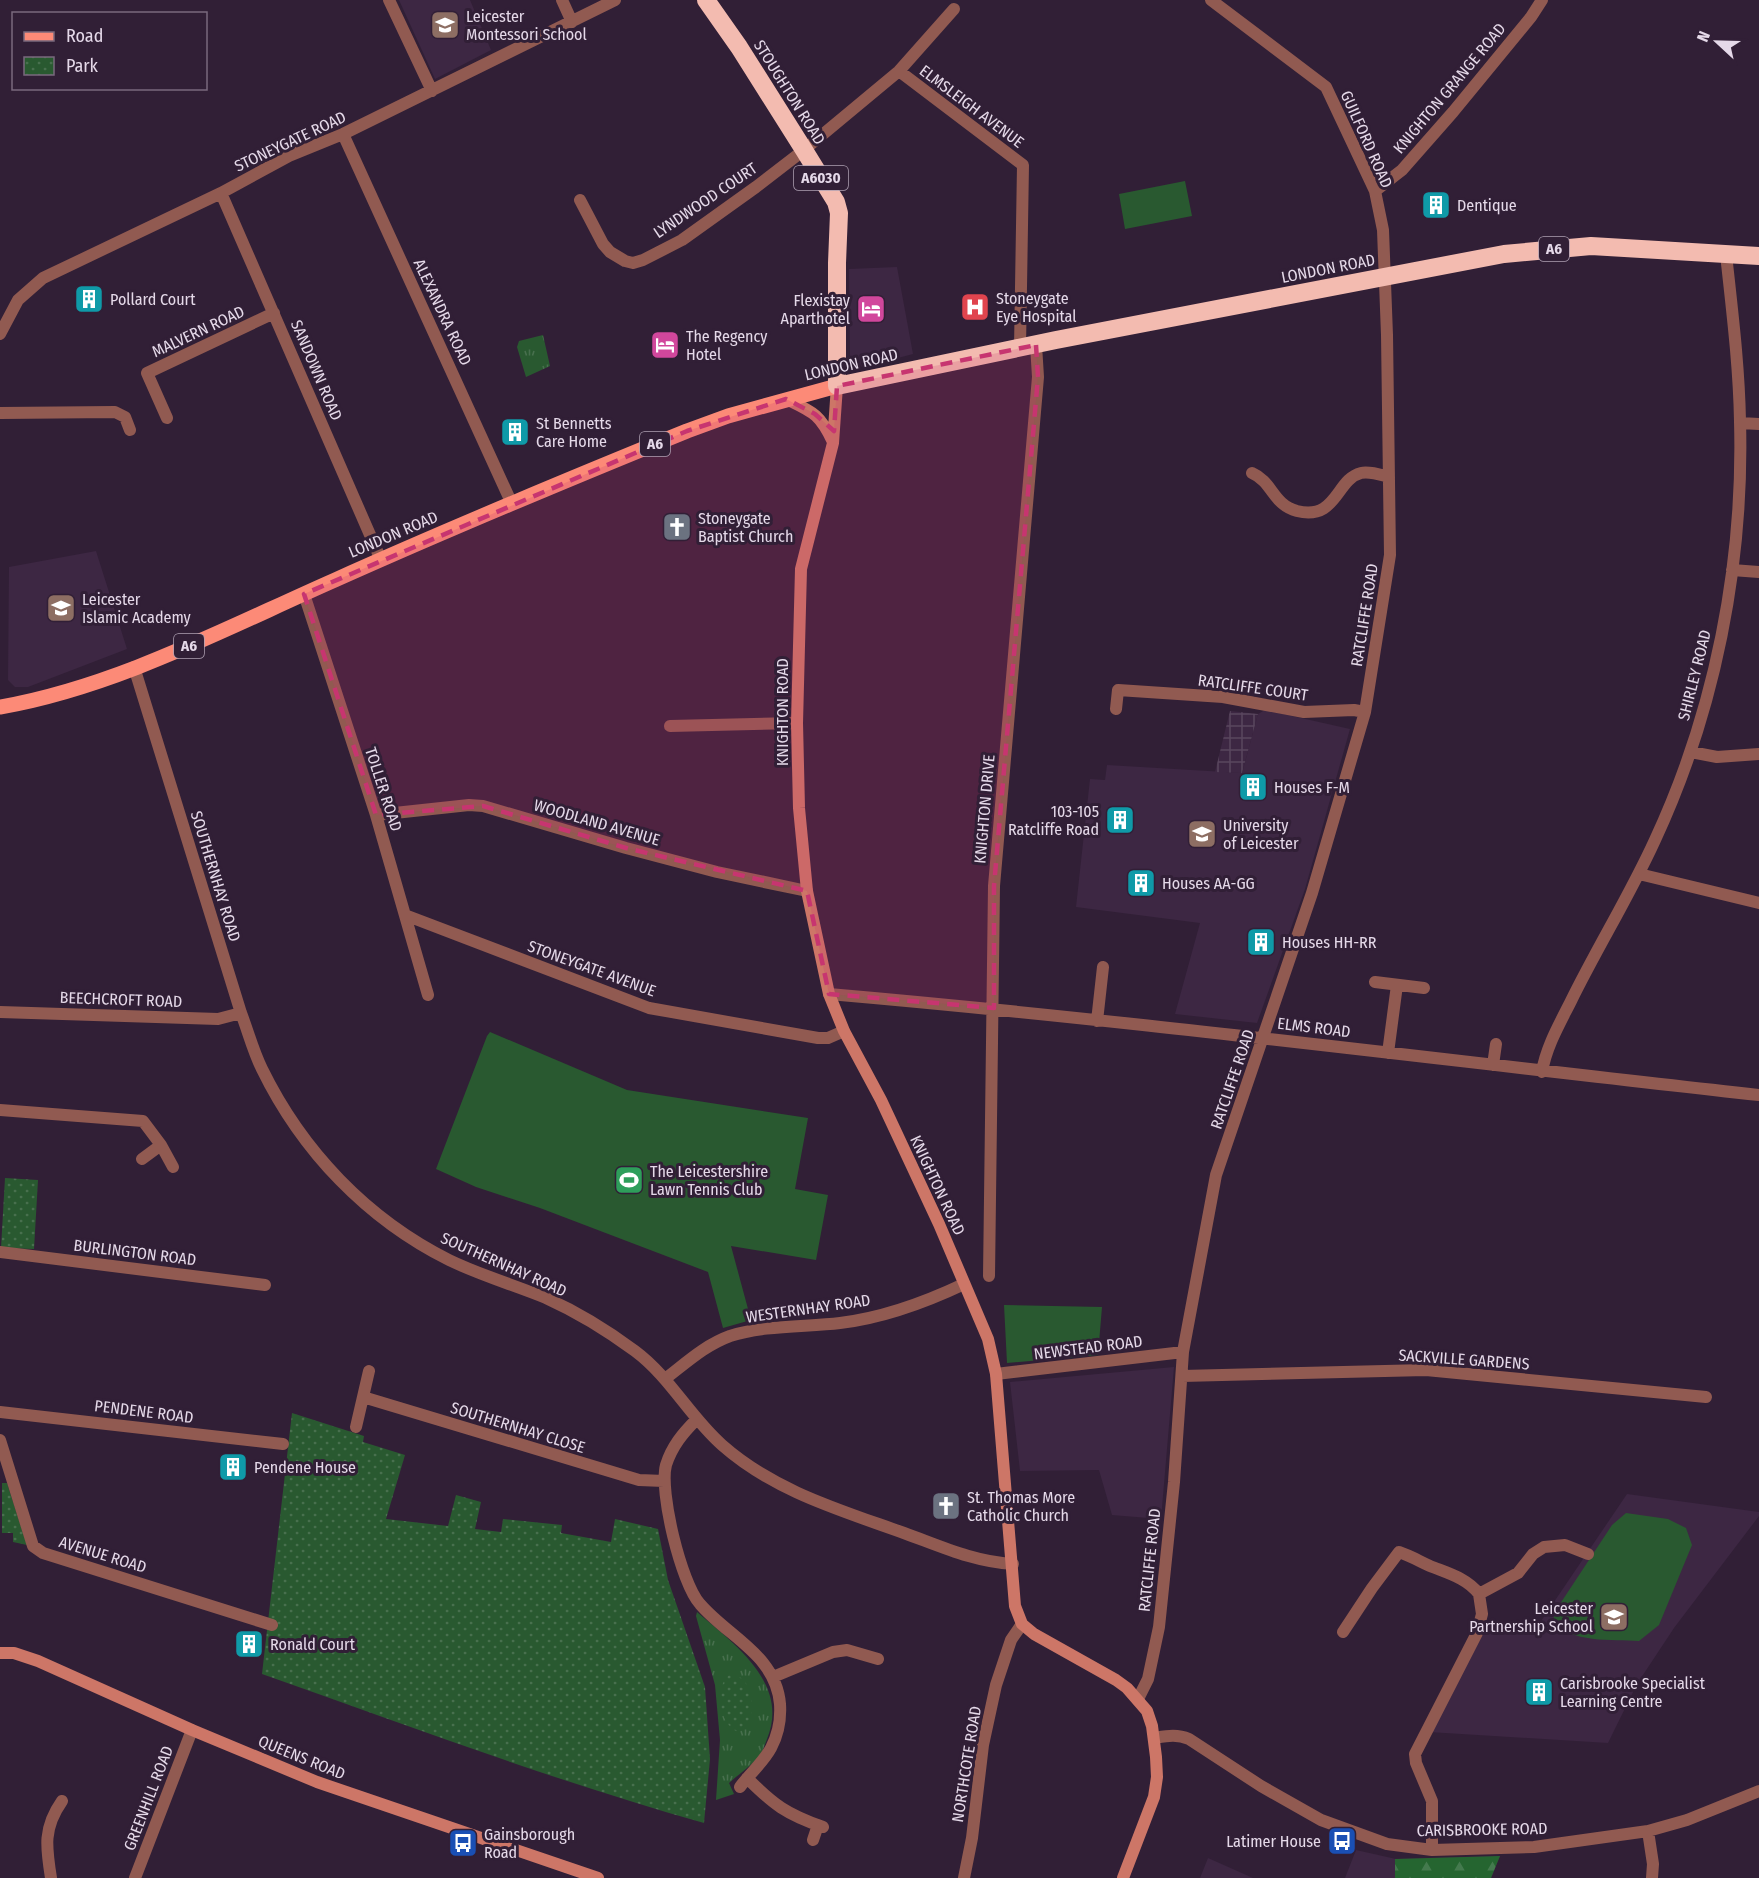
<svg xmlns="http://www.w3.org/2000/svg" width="1759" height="1878" font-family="'Fira Sans Condensed',sans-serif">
<defs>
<pattern id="industrial-grid" width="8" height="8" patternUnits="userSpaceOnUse" patternTransform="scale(1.5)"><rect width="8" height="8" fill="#3d2743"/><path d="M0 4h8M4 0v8" fill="none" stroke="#59465e"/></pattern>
<pattern id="grass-tufts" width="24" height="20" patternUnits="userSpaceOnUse" patternTransform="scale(1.5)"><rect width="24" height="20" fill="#295930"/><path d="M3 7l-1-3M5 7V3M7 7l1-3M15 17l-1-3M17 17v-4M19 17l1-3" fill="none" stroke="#48704e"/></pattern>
<pattern id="forest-firs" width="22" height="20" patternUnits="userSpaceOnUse" patternTransform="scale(1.5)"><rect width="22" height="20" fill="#256530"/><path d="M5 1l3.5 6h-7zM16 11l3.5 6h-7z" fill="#447a4e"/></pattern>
<pattern id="park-dots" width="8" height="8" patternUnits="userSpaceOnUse" patternTransform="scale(1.5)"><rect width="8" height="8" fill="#295930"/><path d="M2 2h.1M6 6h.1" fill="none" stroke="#48704e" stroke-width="1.8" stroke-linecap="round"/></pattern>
</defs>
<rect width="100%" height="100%" fill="#311f36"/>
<!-- built -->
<path fill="#3d2743" d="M 399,0 L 470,0 L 491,50 L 435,79 Z
M 897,267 L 913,354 L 864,367 L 854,366 L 850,357 L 849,269 Z
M 96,551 L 127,649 L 28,687 L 15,687 L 8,680 L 9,567 Z
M 1265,710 L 1350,729 L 1305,889 L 1257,1023 L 1175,1014 L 1200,923 L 1076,907 L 1090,779 L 1105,780 L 1107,765 L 1242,773 L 1258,714 Z
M 1174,1367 L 1161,1519 L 1112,1515 L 1099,1470 L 1020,1471 L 1010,1382 Z
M 1627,1494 L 1759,1512 L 1759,1516 L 1674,1628 L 1637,1684 L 1608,1743 L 1429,1732 L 1486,1629 L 1533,1633 Z
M 1356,1850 L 1396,1859 L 1500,1856 L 1491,1878 L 1345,1878 Z
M 1208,1858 L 1253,1878 L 1200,1878 Z"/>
<!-- industrial -->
<path fill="url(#industrial-grid)" d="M 1230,711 L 1258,714 L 1242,773 L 1215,772 Z"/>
<!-- grass -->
<path fill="url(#grass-tufts)" d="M 543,335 L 550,366 L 526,377 L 517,347 L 519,341 Z
M 697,1612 C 734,1644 790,1683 767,1739 C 765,1744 763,1751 760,1755 C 751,1766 739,1774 729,1783 L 734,1794 L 716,1800 L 720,1740 L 715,1685 L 696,1616 Z"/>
<!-- forest -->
<path fill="url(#forest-firs)" d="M 1500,1856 L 1491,1878 L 1395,1878 L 1395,1859 Z"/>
<!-- park -->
<path fill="url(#park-dots)" d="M 5,1178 L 38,1180 L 34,1249 L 1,1248 Z
M 292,1413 L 364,1436 L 363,1442 L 405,1455 L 386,1519 L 448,1526 L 456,1495 L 481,1502 L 475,1529 L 501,1532 L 503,1519 L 562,1525 L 561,1533 L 611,1542 L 615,1519 L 658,1529 L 668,1580 L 705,1687 L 710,1759 L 704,1823 C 555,1781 409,1726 262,1674 Z
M 2,1483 L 7,1483 L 27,1545 L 13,1542 L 13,1533 L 2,1533 Z
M 729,1675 C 755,1672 760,1723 739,1732 C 720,1726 713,1689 729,1675 Z"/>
<!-- pitch -->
<path fill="#295930" d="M 1185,181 L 1192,216 L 1125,229 L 1119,194 Z
M 490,1032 L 627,1090 L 808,1118 L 795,1189 L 828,1195 L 816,1260 L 731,1246 L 751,1320 L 723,1328 L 708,1272 L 540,1208 L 476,1187 L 436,1169 L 487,1036 Z
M 1004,1305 L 1102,1307 L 1098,1355 L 1007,1363 Z
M 1626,1513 L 1668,1519 L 1686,1528 L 1692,1545 L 1659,1625 L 1639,1641 C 1613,1639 1569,1644 1553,1620 L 1556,1610 L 1612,1525 Z"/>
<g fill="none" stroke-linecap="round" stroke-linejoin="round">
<!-- street -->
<path stroke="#915a51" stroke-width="12" d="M 389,0 L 432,91
M 562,0 L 572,22
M 899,71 L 1023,165 L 1020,348
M 343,134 L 512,504
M 1375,191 L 1402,170 L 1453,112 L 1531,17 L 1542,0
M 221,193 L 381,560
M 580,200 L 603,244 L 610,252 L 625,261 L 633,263 L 643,260 L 682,240 L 756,187 L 804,150 L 899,71 L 954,9
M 0,334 L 18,300 L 43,278 L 221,193 L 289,156 L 343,134 L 615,0
M 0,413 L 115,412 L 125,417 L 130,430
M 167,418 L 147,373 L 274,313
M 1740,423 L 1759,424
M 1252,473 C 1273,482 1272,504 1297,511 C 1337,521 1336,479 1361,473 C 1370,471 1381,475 1389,477
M 1732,570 L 1759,572
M 304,594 L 376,815 L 428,995
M 134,667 L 241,1013 C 248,1031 253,1051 262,1069 C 302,1151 367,1219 449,1260 C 480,1275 514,1285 546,1298 C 577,1312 608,1331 635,1351 C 670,1377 690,1417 722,1445 C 774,1491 840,1510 904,1533 C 940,1546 974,1562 1013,1564
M 1116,709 L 1118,690 L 1223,697 L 1304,712 L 1354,710 L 1365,712
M 670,726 L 797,723
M 1691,752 L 1717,757 L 1759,754
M 376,815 L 469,805 L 483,806 L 626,848 L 717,872 L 807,891
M 1639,874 L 1759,903
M 405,915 L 649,1008 L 818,1038 L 828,1038 L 844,1031
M 1375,982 L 1424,988
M 829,994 C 1140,1021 1449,1061 1759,1095
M 0,1012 L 218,1019 L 241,1013
M 1097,1021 L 1103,967
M 1388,1053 L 1397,985
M 1493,1065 L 1496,1044
M 1542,1072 C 1546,1047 1560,1023 1571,1001 C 1598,946 1630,895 1655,840 C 1715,711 1744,564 1740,421 C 1739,365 1732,310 1726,254
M 0,1110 L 143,1121 L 161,1145 L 173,1167
M 142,1159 L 161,1145
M 0,1252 L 265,1285
M 989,1276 L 994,886 L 1038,377 L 1036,345
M 996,1374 L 1183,1352
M 1182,1376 L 1426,1370 L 1706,1397
M 665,1379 C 686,1363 705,1345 730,1336 C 764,1325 806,1327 840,1323 C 882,1318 926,1302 964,1284
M 363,1397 L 639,1480 L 664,1481
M 0,1412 L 283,1444
M 696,1420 C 683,1433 672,1446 666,1465 C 659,1491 681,1583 700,1604 C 728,1637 776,1655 780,1704 C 781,1719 778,1735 771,1748 C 763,1763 750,1773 740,1787
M 356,1427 L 369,1371
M 0,1440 L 33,1546 L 43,1553 L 272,1625
M 1343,1632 L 1372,1588 L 1399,1552 C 1411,1556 1419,1561 1430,1566 C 1447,1573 1467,1578 1479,1594
M 773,1677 L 833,1652 L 847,1650 L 878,1659
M 1138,1699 L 1148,1679 L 1159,1627 L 1174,1482 L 1183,1352 L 1216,1175 L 1312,893 L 1365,712 L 1390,555 L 1387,335 L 1383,230 L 1375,191 L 1326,87 L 1211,0
M 1154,1738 C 1167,1736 1177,1734 1189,1739 L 1261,1786 L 1321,1820 L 1387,1844 L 1432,1850 L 1534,1847 L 1648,1831 L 1687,1820 L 1759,1791
M 747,1778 C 774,1805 786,1814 823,1827
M 1648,1831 L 1653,1864 L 1652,1878
M 813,1840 L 818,1825
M 1432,1850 L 1432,1801 L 1416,1763 L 1415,1754 L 1477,1633 L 1482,1614 L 1479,1594 L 1518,1573 L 1533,1554 L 1544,1547 L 1565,1545 L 1588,1554
M 51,1878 C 46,1847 43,1828 62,1801
M 135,1878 L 192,1730
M 964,1878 L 972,1838 L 983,1745 L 996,1685 L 1011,1640 L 1022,1624"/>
<!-- secondary -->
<path stroke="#cd7667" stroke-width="12" d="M 837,386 L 833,443 L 801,569 L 797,723 L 799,808 L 807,891 L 829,994 L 844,1031 L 881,1100 L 939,1224 L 988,1339 L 996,1374 L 1015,1606 L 1022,1624 L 1034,1634 L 1116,1680 L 1127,1688 L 1147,1711 L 1152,1726 L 1156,1757 L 1157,1777 L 1154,1797 L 1123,1878
M 786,399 C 813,412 820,414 833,442
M 0,1653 L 14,1653 L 38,1661 L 192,1730 L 317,1782 L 598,1878"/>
<!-- primary -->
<path stroke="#fc8a77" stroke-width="15" d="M 0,707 C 116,687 228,627 335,580 C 451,528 569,479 687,431 L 728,416 L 837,386"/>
<!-- highway -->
<path stroke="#f3bbb0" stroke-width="18" d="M 706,0 L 739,47 L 804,150 L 836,202 L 839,213 L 837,263 L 837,386 L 1056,340 L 1504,254 L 1591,246 L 1759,256"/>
</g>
<!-- marked area -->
<path fill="#c73570" fill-opacity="0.2" stroke="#c73570" stroke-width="4.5" stroke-dasharray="12 8" stroke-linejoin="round" d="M 1036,345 L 1038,377 L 994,886 L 994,1008 L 829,994 L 807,891 L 626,848 L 483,806 L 376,815 L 304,594 L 687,431 L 786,399 L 815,414 L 834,431 L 837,386 Z"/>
<!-- icons -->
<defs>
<g id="school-square" transform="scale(1.5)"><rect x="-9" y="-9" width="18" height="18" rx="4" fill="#8d6e63" stroke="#311f36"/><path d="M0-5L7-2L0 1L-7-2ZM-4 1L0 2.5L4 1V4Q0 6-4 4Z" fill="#fff"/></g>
<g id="building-square" transform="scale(1.5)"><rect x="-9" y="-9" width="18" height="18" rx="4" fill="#0f9aa8" stroke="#311f36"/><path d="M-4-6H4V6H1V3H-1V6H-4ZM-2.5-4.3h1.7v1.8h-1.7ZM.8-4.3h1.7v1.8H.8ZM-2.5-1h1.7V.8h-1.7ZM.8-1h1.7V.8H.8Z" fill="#fff"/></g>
<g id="hospital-square" transform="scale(1.5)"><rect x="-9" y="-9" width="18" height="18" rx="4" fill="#e0444e" stroke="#311f36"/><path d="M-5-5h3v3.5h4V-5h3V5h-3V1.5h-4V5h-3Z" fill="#fff"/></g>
<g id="hotel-square" transform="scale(1.5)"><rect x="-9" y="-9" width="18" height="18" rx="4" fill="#d1479c" stroke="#311f36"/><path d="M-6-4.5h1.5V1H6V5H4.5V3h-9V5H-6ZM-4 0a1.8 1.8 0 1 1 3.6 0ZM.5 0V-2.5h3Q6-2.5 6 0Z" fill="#fff"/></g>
<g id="church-square" transform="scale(1.5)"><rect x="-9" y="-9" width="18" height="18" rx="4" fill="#6b7280" stroke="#311f36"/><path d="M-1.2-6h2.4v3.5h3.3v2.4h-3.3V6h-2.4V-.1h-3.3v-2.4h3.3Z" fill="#fff"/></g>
<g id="university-square" transform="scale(1.5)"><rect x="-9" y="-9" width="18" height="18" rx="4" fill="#8d6e63" stroke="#311f36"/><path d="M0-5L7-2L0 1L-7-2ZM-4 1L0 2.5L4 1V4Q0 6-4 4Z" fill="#fff"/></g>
<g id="stadium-square" transform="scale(1.5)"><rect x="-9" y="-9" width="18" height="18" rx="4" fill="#2e9e5b" stroke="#311f36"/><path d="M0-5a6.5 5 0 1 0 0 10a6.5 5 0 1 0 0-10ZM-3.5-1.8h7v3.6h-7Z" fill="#fff"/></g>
<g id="bus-square" transform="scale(1.5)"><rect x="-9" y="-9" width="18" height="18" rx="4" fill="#1a4fb4" stroke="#311f36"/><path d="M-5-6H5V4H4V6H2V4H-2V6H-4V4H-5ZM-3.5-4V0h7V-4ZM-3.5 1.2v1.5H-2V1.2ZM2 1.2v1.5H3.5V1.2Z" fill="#fff"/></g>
</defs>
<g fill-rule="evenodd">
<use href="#school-square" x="445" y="25"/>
<use href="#building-square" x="1436" y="205"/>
<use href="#building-square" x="89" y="299"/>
<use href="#hospital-square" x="975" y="307"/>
<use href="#hotel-square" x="871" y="309"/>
<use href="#hotel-square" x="665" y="345"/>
<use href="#building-square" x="515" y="432"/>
<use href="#church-square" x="677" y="527"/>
<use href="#school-square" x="61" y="608"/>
<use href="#building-square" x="1253" y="787"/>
<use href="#building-square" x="1120" y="820"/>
<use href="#university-square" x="1202" y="834"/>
<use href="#building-square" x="1141" y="883"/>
<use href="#building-square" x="1261" y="942"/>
<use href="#stadium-square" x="629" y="1180"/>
<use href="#building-square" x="233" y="1467"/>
<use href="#church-square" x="946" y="1506"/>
<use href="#school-square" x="1614" y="1617"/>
<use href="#building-square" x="249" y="1644"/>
<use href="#building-square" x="1539" y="1692"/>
<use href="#bus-square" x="1342" y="1841"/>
<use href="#bus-square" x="463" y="1843"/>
</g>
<g text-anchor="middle" stroke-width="6" stroke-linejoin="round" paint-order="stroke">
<!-- shield labels -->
<g fill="#311f36" stroke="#afa1b3" stroke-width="1.5">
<rect x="794" y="166" width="54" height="24" rx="4.5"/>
<rect x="1539" y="237" width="30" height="24" rx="4.5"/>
<rect x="640" y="432" width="30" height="24" rx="4.5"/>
<rect x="174" y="634" width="30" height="24" rx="4.5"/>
</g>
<g font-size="15" font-weight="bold" fill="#e5d9e9">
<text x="821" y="183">A6030</text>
<text x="1554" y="254">A6</text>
<text x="655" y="449">A6</text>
<text x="189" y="651">A6</text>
</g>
<!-- poi labels -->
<g font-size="16" fill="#e5d9e9" stroke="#311f36" text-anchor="start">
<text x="466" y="22">Leicester<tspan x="466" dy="18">Montessori School</tspan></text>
<text x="1457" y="211">Dentique</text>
<text x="996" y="304">Stoneygate<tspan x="996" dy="18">Eye Hospital</tspan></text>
<text x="110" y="305">Pollard Court</text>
<text x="850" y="306" text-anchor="end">Flexistay<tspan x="850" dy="18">Aparthotel</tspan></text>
<text x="686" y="342">The Regency<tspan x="686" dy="18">Hotel</tspan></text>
<text x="536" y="429">St Bennetts<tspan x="536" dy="18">Care Home</tspan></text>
<text x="698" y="524">Stoneygate<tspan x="698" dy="18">Baptist Church</tspan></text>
<text x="82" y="605">Leicester<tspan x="82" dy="18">Islamic Academy</tspan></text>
<text x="1274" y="793">Houses F-M</text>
<text x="1099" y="817" text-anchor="end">103-105<tspan x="1099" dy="18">Ratcliffe Road</tspan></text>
<text x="1223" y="831">University<tspan x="1223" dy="18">of Leicester</tspan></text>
<text x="1162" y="889">Houses AA-GG</text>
<text x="1282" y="948">Houses HH-RR</text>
<text x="650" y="1177">The Leicestershire<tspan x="650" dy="18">Lawn Tennis Club</tspan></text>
<text x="254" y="1473">Pendene House</text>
<text x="967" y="1503">St. Thomas More<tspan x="967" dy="18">Catholic Church</tspan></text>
<text x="1593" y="1614" text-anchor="end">Leicester<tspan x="1593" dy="18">Partnership School</tspan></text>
<text x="270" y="1650">Ronald Court</text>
<text x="1560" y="1689">Carisbrooke Specialist<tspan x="1560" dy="18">Learning Centre</tspan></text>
<text x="484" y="1840">Gainsborough<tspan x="484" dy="18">Road</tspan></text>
<text x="1321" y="1847" text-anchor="end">Latimer House</text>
</g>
<!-- street labels -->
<g font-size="16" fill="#e5d9e9" stroke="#311f36">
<text transform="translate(1449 88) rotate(-50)" y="6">KNIGHTON GRANGE ROAD</text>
<text transform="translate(790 92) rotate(58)" y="6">STOUGHTON ROAD</text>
<text transform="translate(972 106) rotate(37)" y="6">ELMSLEIGH AVENUE</text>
<text transform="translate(1367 139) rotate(66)" y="6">GUILFORD ROAD</text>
<text transform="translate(290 141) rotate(-25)" y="6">STONEYGATE ROAD</text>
<text transform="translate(705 200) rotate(-34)" y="6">LYNDWOOD COURT</text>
<text transform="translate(1328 268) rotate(-11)" y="6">LONDON ROAD</text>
<text transform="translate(443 312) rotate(65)" y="6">ALEXANDRA ROAD</text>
<text transform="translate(198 331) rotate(-25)" y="6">MALVERN ROAD</text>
<text transform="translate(851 364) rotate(-13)" y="6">LONDON ROAD</text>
<text transform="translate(317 370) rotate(67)" y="6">SANDOWN ROAD</text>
<text transform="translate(393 534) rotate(-23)" y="6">LONDON ROAD</text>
<text transform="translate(1364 615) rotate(-81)" y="6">RATCLIFFE ROAD</text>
<text transform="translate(1694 675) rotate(-76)" y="6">SHIRLEY ROAD</text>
<text transform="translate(1253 687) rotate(8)" y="6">RATCLIFFE COURT</text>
<text transform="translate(782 712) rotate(-90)" y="6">KNIGHTON ROAD</text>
<text transform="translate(384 789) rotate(72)" y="6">TOLLER ROAD</text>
<text transform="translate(984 809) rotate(-85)" y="6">KNIGHTON DRIVE</text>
<text transform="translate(597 822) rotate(16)" y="6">WOODLAND AVENUE</text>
<text transform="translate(216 876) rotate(73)" y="6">SOUTHERNHAY ROAD</text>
<text transform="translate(592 968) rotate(20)" y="6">STONEYGATE AVENUE</text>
<text transform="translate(121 999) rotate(2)" y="6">BEECHCROFT ROAD</text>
<text transform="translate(1314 1027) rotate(7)" y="6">ELMS ROAD</text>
<text transform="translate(1232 1079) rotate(-71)" y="6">RATCLIFFE ROAD</text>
<text transform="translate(938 1185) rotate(65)" y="6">KNIGHTON ROAD</text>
<text transform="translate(135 1252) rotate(7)" y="6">BURLINGTON ROAD</text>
<text transform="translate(504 1264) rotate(24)" y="6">SOUTHERNHAY ROAD</text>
<text transform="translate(808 1308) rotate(-8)" y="6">WESTERNHAY ROAD</text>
<text transform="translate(1088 1347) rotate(-7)" y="6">NEWSTEAD ROAD</text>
<text transform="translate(1464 1359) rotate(4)" y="6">SACKVILLE GARDENS</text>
<text transform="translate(144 1411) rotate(7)" y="6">PENDENE ROAD</text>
<text transform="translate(518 1427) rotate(17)" y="6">SOUTHERNHAY CLOSE</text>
<text transform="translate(103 1554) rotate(17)" y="6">AVENUE ROAD</text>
<text transform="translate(1149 1560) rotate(-84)" y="6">RATCLIFFE ROAD</text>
<text transform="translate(302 1757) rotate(22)" y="6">QUEENS ROAD</text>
<text transform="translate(966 1764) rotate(-81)" y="6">NORTHCOTE ROAD</text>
<text transform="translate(148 1798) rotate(-69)" y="6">GREENHILL ROAD</text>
<text transform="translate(1482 1829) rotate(-1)" y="6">CARISBROOKE ROAD</text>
</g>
</g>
<!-- legend -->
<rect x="12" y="12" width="195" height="78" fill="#311f36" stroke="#79697e" stroke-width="1.5"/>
<rect x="24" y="32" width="30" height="9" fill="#fc8a77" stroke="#79697e" stroke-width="1.5"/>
<text x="66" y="42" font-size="18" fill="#e5d9e9">Road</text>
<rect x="24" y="57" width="30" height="18" fill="url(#park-dots)" stroke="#79697e" stroke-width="1.5"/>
<text x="66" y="72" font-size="18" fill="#e5d9e9">Park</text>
<!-- north arrow -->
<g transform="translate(1717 42) rotate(292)" stroke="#311f36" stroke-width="4.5" paint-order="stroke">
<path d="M0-4.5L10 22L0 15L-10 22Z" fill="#e5d9e9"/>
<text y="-9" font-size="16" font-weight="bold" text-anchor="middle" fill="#e5d9e9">N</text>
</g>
</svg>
